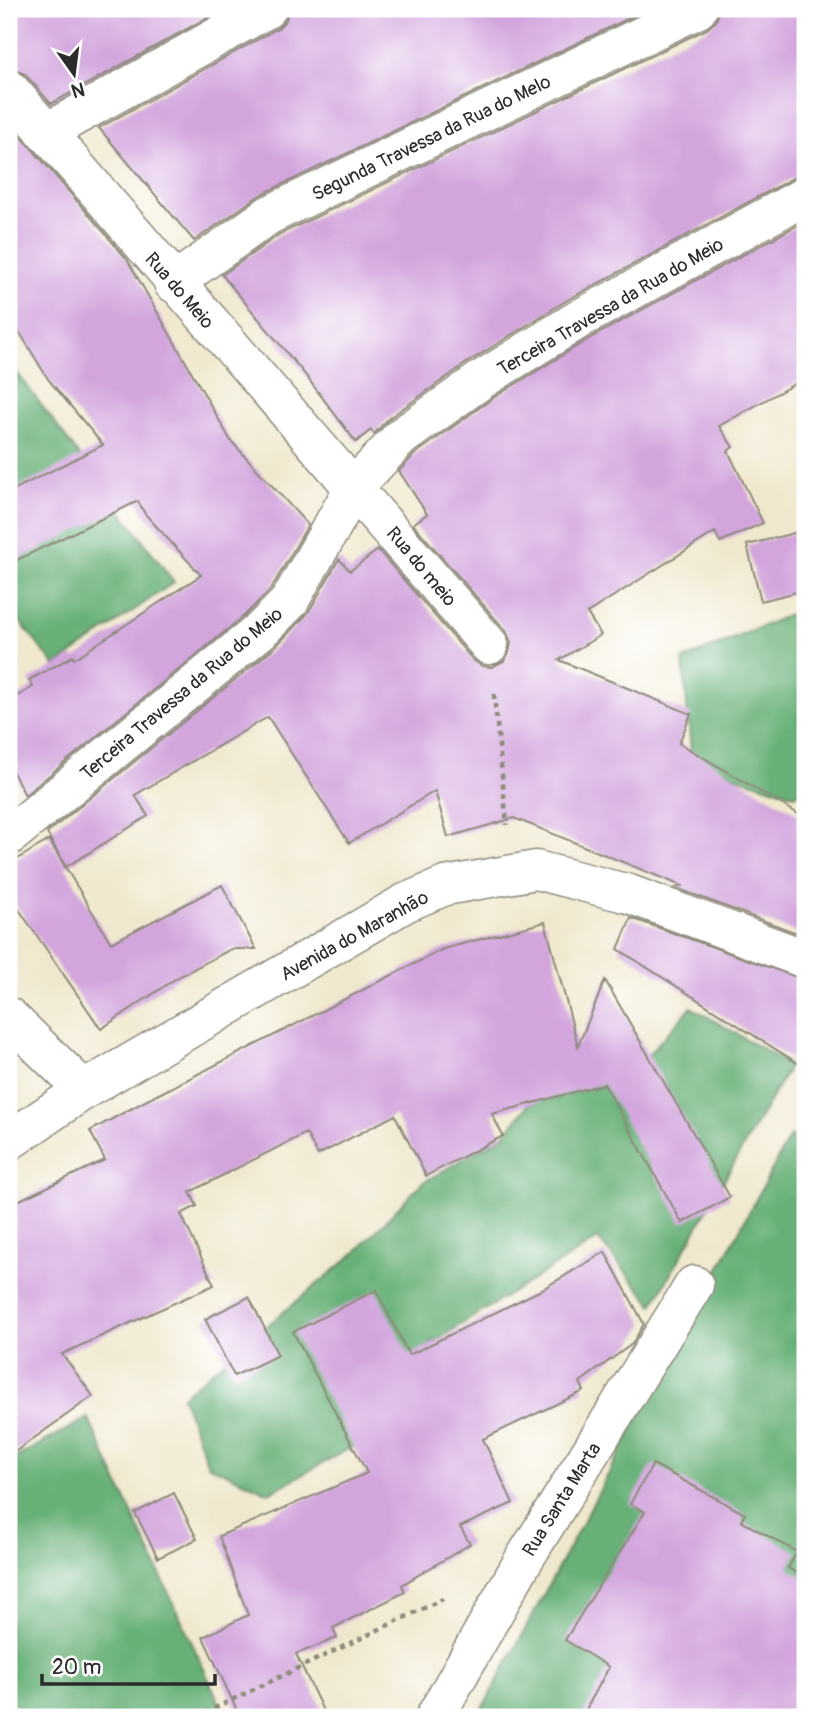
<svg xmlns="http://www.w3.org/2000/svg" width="814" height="1726" font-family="Pangolin,sans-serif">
<rect width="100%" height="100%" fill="#fff"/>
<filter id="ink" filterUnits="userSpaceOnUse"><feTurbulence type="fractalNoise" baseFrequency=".0143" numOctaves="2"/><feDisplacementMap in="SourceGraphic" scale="14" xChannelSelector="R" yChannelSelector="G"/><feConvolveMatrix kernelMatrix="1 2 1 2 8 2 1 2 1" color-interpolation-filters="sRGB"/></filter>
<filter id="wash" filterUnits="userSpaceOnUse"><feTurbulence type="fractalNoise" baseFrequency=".00686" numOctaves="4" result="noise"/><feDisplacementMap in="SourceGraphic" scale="28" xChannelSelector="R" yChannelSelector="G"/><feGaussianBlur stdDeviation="1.57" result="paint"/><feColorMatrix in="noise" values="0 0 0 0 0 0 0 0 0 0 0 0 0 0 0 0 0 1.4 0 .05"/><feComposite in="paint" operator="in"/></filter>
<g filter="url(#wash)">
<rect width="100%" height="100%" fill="#f0e8ce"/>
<!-- forest -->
<path fill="#67b078" stroke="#496e52" stroke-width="2" d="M 9,362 L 174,582 L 55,666 L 9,608 Z
M 805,608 L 805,791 L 795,795 L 692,763 L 683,660 Z
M 691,1007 L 790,1065 L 653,1305 L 598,1239 L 430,1344 L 453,1391 L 269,1493 L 208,1465 L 182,1396 L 355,1253 L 422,1183 L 503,1136 L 529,1104 L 637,1067 Z
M 790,1136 L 805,1140 L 805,1717 L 478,1717 Z
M 88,1418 L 226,1717 L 9,1717 L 9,1461 Z"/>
<g id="blocks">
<!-- building -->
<path fill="#d2a5dd" d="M 9,9 L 223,9 L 51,104 L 25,74 L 9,68 Z
M 289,9 L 648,9 L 260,195 L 194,241 L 99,128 L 278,28 L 286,20 Z
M 720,9 L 805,9 L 805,174 L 795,177 L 569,299 L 468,362 L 388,419 L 374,434 L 371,430 L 356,442 L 303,372 L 222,275 L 280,234 L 707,29 L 716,21 Z
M 9,122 L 127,259 L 231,441 L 308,525 L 271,589 L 245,615 L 25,795 L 9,765 L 9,701 L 33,687 L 29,680 L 73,656 L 74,659 L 201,575 L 145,514 L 138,501 L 9,564 L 9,492 L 103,445 L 48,379 L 9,315 Z
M 805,221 L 805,378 L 719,426 L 733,447 L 728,451 L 763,523 L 720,542 L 715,532 L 587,613 L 601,635 L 559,660 L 691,714 L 679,743 L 805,818 L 805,936 L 676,888 L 682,886 L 514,818 L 448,837 L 435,791 L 349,843 L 268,717 L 135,795 L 148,816 L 66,867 L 47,833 L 275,647 L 308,613 L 339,559 L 350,571 L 378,550 L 473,660 L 482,666 L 492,667 L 504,661 L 509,653 L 511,642 L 506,631 L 413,524 L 427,514 L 399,471 L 415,454 L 493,398 L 592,337 Z
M 798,532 L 805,560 L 805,590 L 761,601 L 747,545 Z
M 49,840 L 111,943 L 222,885 L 256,949 L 231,949 L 178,977 L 101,1029 L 9,895 L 9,864 Z
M 631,918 L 805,980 L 805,1068 L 618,949 Z
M 545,922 L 578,1046 L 605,980 L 730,1197 L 682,1223 L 604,1084 L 492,1114 L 503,1136 L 426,1176 L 395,1115 L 318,1155 L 306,1133 L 190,1192 L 197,1206 L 181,1214 L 214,1285 L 62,1354 L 93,1396 L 9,1456 L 9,1205 L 105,1160 L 90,1131 L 149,1099 L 443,949 Z
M 605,1252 L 644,1324 L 632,1344 L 580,1382 L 584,1391 L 483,1439 L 513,1503 L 460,1527 L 470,1544 L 402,1585 L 405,1592 L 333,1628 L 337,1638 L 296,1654 L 326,1717 L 240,1717 L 203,1637 L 248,1615 L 219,1536 L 367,1473 L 293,1332 L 376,1290 L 409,1355 L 539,1291 Z
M 249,1297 L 278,1355 L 234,1376 L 205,1319 Z
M 653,1464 L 745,1514 L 741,1521 L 797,1552 L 788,1568 L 805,1578 L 805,1717 L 582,1717 L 609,1667 L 565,1640 L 645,1512 L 630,1504 Z
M 174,1493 L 197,1539 L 158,1558 L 135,1513 Z"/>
</g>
</g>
<g filter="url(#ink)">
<use href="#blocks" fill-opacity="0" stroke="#8e8a7c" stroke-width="2"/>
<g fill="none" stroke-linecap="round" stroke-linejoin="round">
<!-- minor casing -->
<g stroke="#8e8a7c" stroke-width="41">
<path id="minor" d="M 9,89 L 489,645
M 45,133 L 267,9
M 173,283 L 269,215 L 698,9
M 9,836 L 260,631 L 289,602 L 355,486 L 401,437 L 481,380 L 581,318 L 805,196
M 9,1017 L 84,1090
M 9,1141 L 84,1090 L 405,903 L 445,886 L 536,870 L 629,894 L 805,959
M 435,1717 L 523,1561 L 694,1285"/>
</g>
<!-- path -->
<path stroke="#8e8a7c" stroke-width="4.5" stroke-dasharray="5 5" stroke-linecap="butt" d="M 494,694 L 507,825
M 196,1717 L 443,1599"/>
<!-- minor -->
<use href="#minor" stroke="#fff" stroke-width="38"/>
</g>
</g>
<g text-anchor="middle" stroke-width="6" stroke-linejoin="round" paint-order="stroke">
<!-- street labels -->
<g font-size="19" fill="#2b2b2b" stroke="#fff">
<text transform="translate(431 137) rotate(-26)" y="7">Segunda Travessa da Rua do Melo</text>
<text transform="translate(180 290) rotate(49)" y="7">Rua do Meio</text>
<text transform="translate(610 306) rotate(-30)" y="7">Terceira Travessa da Rua do Meio</text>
<text transform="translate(422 566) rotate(50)" y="7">Rua do meio</text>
<text transform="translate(181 693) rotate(-40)" y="7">Terceira Travessa da Rua do Meio</text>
<text transform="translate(354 935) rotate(-29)" y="7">Avenida do Maranhão</text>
<text transform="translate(561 1499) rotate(-58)" y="7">Rua Santa Marta</text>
</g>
</g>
<!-- margin -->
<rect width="814" height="1726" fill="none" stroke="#fff" stroke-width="35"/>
<!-- north arrow -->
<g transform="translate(74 74) rotate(166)" stroke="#ffffff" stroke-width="5" paint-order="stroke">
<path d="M0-5L12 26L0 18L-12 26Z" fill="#2b2b2b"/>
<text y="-10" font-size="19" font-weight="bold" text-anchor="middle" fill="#2b2b2b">N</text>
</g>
<!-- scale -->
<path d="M42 1674v10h173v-10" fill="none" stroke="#2b2b2b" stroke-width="3.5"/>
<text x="52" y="1674" font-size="21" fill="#2b2b2b" stroke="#ffffff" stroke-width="5" paint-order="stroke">20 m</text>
</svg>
